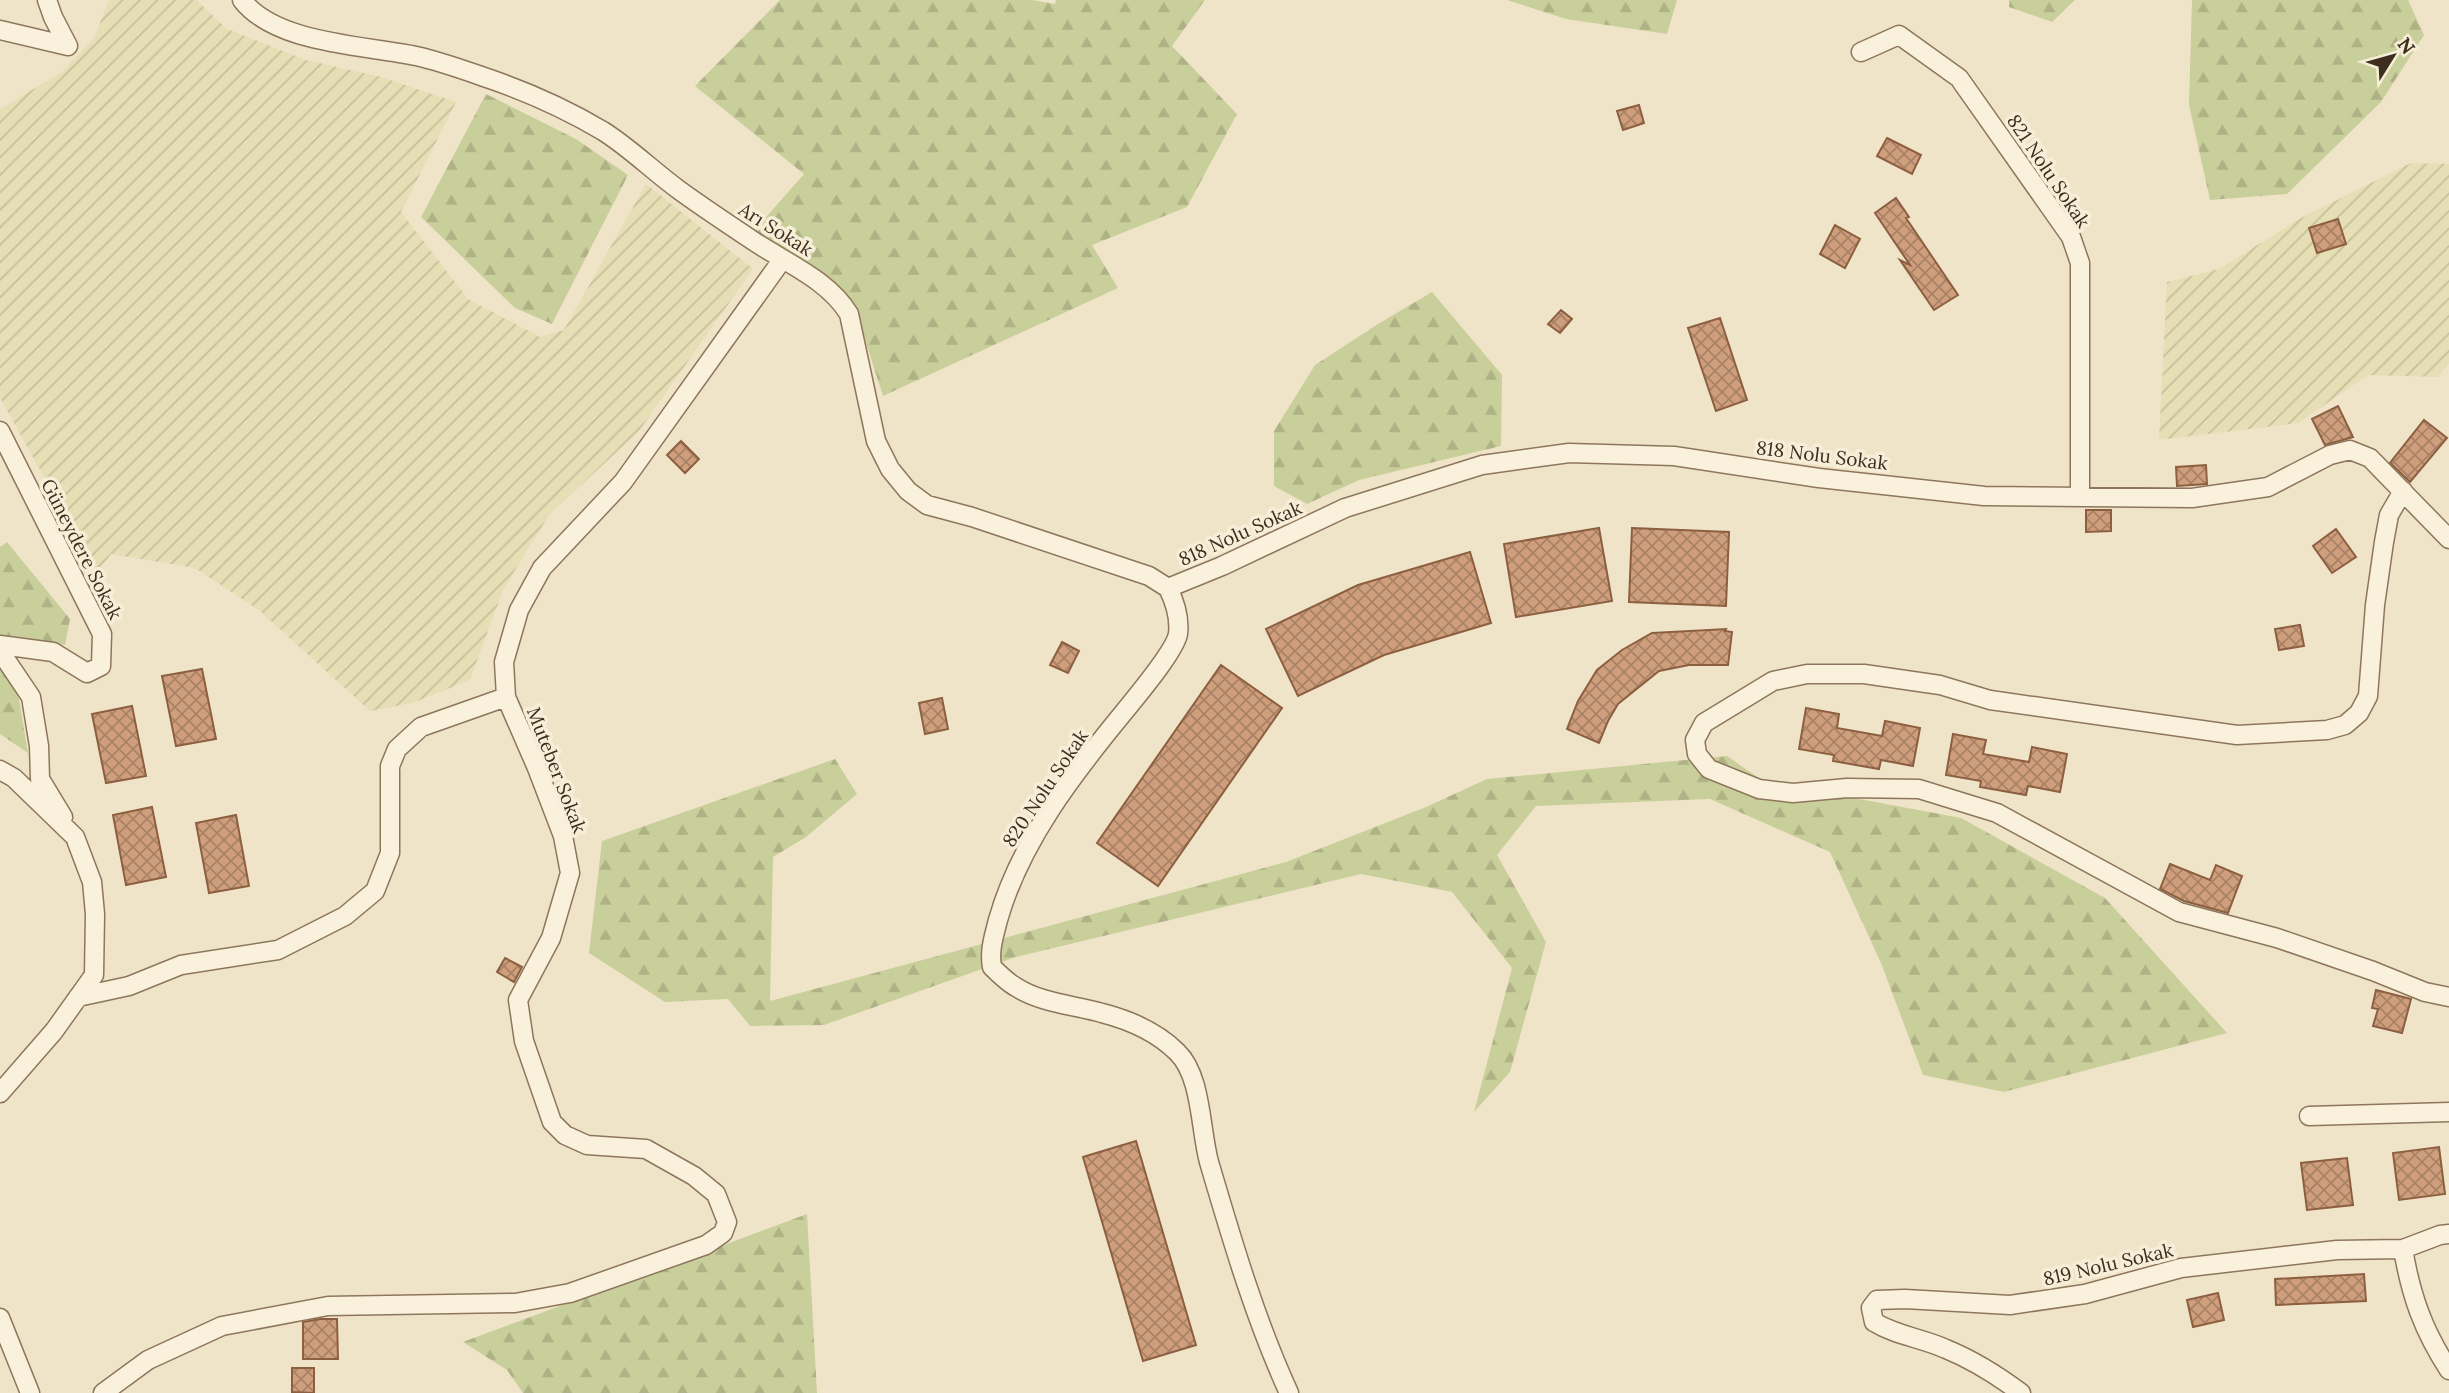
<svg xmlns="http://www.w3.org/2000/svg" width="2449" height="1393" font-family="Lora,serif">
<defs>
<pattern id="farmland-furrows" width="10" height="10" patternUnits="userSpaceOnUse" patternTransform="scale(1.75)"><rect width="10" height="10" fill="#e6deb5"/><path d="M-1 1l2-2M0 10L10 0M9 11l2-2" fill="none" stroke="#c6bf9b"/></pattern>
<pattern id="forest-firs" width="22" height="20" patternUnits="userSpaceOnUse" patternTransform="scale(1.75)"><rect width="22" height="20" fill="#c9cf9b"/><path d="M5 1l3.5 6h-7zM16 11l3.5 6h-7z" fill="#aeb285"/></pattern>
<pattern id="building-cross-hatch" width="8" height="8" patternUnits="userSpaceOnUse" patternTransform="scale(1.75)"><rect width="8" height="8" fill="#cf9f7d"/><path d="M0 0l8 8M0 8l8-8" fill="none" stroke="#a98266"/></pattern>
</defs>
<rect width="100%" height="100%" fill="#f0e4c8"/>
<!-- farmland -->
<path fill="url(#farmland-furrows)" d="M 109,0 L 196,0 L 227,29 L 306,60 L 381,77 L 456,102 L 401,212 L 468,299 L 540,337 L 564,330 L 646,184 L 753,269 L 639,431 L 549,515 L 503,590 L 470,680 L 412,703 L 370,711 L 260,611 L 195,568 L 111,554 L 97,572 L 0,398 L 0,109 L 62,72 L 94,38 Z
M 2411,163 L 2449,164 L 2449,363 L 2439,377 L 2368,375 L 2298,423 L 2159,440 L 2167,282 L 2219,269 L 2299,219 Z"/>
<!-- forest -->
<path fill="url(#forest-firs)" d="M 780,0 L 1032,0 L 1055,4 L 1056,0 L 1205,0 L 1172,46 L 1237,114 L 1187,207 L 1092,245 L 1118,288 L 883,396 L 855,308 L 753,232 L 804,174 L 695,86 Z
M 1507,0 L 1677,0 L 1667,34 L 1566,19 Z
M 2009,0 L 2075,0 L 2052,22 L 2009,7 Z
M 2192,0 L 2408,0 L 2424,35 L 2381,102 L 2287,194 L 2210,200 L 2189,105 Z
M 486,94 L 576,139 L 628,175 L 552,324 L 515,308 L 421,217 Z
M 1432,292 L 1502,375 L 1501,446 L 1359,480 L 1307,504 L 1274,486 L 1274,431 L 1315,365 L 1378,324 Z
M 7,542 L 70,619 L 65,645 L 19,639 L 12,657 L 28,753 L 0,734 L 0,547 Z
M 1727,756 L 1763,781 L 1961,818 L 2105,898 L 2227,1033 L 2004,1092 L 1923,1075 L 1881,963 L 1830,852 L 1710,799 L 1536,806 L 1497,855 L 1546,942 L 1510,1072 L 1474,1112 L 1512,968 L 1452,892 L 1361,874 L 1016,957 L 824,1025 L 750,1026 L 728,999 L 665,1002 L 589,953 L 602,841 L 835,759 L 857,794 L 806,837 L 773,857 L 770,1001 L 1286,862 L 1426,807 L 1487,779 Z
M 807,1214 L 817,1393 L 523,1393 L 507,1370 L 463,1342 Z"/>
<!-- building -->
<path fill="url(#building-cross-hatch)" stroke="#8d5f41" stroke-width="2" d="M 1639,105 L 1644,123 L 1623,130 L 1617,111 Z
M 1887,138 L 1921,155 L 1912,174 L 1877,156 Z
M 1896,198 L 1909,217 L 1906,218 L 1958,295 L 1934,310 L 1900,260 L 1910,265 L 1875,213 Z
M 2338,219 L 2346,244 L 2317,253 L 2309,228 Z
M 1835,225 L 1860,239 L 1845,268 L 1820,254 Z
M 1561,310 L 1572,319 L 1560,333 L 1548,324 Z
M 1720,318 L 1747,400 L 1716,411 L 1688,328 Z
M 2338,406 L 2353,437 L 2325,445 L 2312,419 Z
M 2424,420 L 2447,438 L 2410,482 L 2390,463 Z
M 681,441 L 699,459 L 685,473 L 667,455 Z
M 2206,465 L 2207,484 L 2177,486 L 2176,467 Z
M 2086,510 L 2111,510 L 2111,531 L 2086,532 Z
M 1599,528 L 1612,601 L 1516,617 L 1504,544 Z
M 1632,528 L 1729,532 L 1726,606 L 1629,602 Z
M 2336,529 L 2356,557 L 2332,573 L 2313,546 Z
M 1470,552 L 1491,623 L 1384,655 L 1298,696 L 1266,629 L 1358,585 Z
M 2300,625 L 2304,646 L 2279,650 L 2275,629 Z
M 1726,629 L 1725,631 L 1732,632 L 1728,665 L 1689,665 L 1659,671 L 1618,704 L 1608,721 L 1599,743 L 1567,729 L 1578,701 L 1597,670 L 1622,650 L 1652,633 Z
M 1062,642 L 1079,651 L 1068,673 L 1050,665 Z
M 1221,665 L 1282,708 L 1158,886 L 1097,843 Z
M 202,669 L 216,739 L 176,746 L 162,676 Z
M 942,698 L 948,729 L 925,734 L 919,703 Z
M 132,706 L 146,776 L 106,783 L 92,714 Z
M 1806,708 L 1839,714 L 1837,728 L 1882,736 L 1885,721 L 1920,728 L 1913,766 L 1881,760 L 1879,769 L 1833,761 L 1834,755 L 1799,749 Z
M 1953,734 L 1986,740 L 1983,754 L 2029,762 L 2032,747 L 2067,754 L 2060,792 L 2028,786 L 2026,795 L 1980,787 L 1981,781 L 1946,775 Z
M 152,807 L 166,877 L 126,885 L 113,815 Z
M 236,815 L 249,886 L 209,893 L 196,823 Z
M 2170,864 L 2210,880 L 2216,865 L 2242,876 L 2228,913 L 2184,901 L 2160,889 Z
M 505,958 L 522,967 L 514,982 L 497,972 Z
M 2376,990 L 2411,999 L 2402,1033 L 2373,1026 L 2378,1009 L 2372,1008 Z
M 1136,1141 L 1196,1345 L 1143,1361 L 1083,1157 Z
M 2439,1147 L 2445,1194 L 2399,1200 L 2393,1153 Z
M 2347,1158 L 2353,1205 L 2307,1210 L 2301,1163 Z
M 2364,1274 L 2366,1301 L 2276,1305 L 2275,1279 Z
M 2218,1293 L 2224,1320 L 2193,1327 L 2187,1300 Z
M 320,1319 L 337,1319 L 338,1359 L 303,1359 L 303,1322 Z
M 292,1368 L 314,1368 L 314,1393 L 292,1392 Z"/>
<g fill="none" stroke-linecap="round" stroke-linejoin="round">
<!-- street casing -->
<g stroke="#8d765c" stroke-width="21">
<path id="street" d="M 242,0 C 276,44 364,45 416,56 C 439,61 464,70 487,78 C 528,92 566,109 603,131 C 630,148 653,171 679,190 C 701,206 725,222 749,238 C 783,262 827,278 849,314 L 876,441 L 890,469 L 908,491 L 927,505 L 972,517 L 1149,576 L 1168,588
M 0,30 L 68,46 L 53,17 L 47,0
M 1861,52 L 1899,35 L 1959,78 L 2071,237 L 2080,263 L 2080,496
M 0,431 L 102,634 L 101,666 L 87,673 L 53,652 L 0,645
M 2403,491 L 2389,515 L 2384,542 L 2375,605 L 2368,696 L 2359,713 L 2345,725 L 2327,730 L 2237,735 L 1990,700 L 1940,685 L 1864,674 L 1807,674 L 1773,681 L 1704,723 L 1695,740 L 1697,754 L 1709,769 L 1759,789 L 1793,793 L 1847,788 L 1919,789 L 1997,813 L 2179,912 L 2277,938 L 2373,971 L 2425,992 L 2449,997
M 1168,588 L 1222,566 L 1345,508 L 1482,465 L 1569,453 L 1674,456 L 1819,478 L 1984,496 L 2192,498 L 2268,487 L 2330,455 L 2350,450 L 2370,458 L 2449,539
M 1168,588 C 1175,602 1180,617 1178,634 C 1175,651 1136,697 1124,712 C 1073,774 1020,842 998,920 C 994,936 989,950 992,967 C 999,974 1007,982 1016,987 C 1041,1003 1074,1005 1102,1013 C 1129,1020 1157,1032 1177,1052 C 1202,1076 1200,1129 1209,1162 C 1232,1240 1255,1319 1289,1393
M 0,651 L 31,697 L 39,746 L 40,779 L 63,817
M 0,770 L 14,778 L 75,837 L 92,882 L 95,914 L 94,975 L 54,1031 L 0,1093
M 78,997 L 129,986 L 181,965 L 278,950 L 345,916 L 375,891 L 390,853 L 390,766 L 397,749 L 421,727 L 506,697
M 2309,1116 L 2449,1112
M 2403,1249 C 2411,1296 2423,1330 2449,1370
M 0,1318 L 30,1393
M 103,1393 L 148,1360 L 222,1326 L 328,1306 L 515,1303 L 570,1293 L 706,1245 L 723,1233 L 727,1222 L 716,1194 L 694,1176 L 646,1149 L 587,1145 L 565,1135 L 552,1122 L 524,1041 L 518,1000 L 551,938 L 570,873 L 563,836 L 537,768 L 506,697 L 504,662 L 519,610 L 542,568 L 623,482 L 782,260
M 2021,1393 C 1997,1375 1973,1360 1946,1349 C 1922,1338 1897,1336 1874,1322 L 1871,1308 L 1877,1300 L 1905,1299 L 2010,1305 L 2085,1294 L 2181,1268 L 2337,1250 L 2403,1249 L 2440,1235 L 2449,1234"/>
</g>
<!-- street -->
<use href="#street" stroke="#faf1dc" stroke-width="18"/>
</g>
<g text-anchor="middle" stroke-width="7" stroke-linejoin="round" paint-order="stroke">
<!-- street labels -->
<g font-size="19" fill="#3d2e20" stroke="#f7eed8">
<text transform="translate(2049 171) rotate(56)" y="7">821 Nolu Sokak</text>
<text transform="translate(776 229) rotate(32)" y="7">Arı Sokak</text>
<text transform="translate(1822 455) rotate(7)" y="7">818 Nolu Sokak</text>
<text transform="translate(1240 533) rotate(-24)" y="7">818 Nolu Sokak</text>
<text transform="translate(82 549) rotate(63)" y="7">Güneydere Sokak</text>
<text transform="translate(557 770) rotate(69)" y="7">Muteber Sokak</text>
<text transform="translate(1045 788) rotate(-56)" y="7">820 Nolu Sokak</text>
<text transform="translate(2108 1264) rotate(-13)" y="7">819 Nolu Sokak</text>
</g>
</g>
<!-- north arrow -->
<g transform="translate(2393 56) rotate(53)" stroke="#f7eed8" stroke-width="5" paint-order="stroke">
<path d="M0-5L12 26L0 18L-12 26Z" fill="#3d2e20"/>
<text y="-10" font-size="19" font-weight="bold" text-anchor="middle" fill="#3d2e20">N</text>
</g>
</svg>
